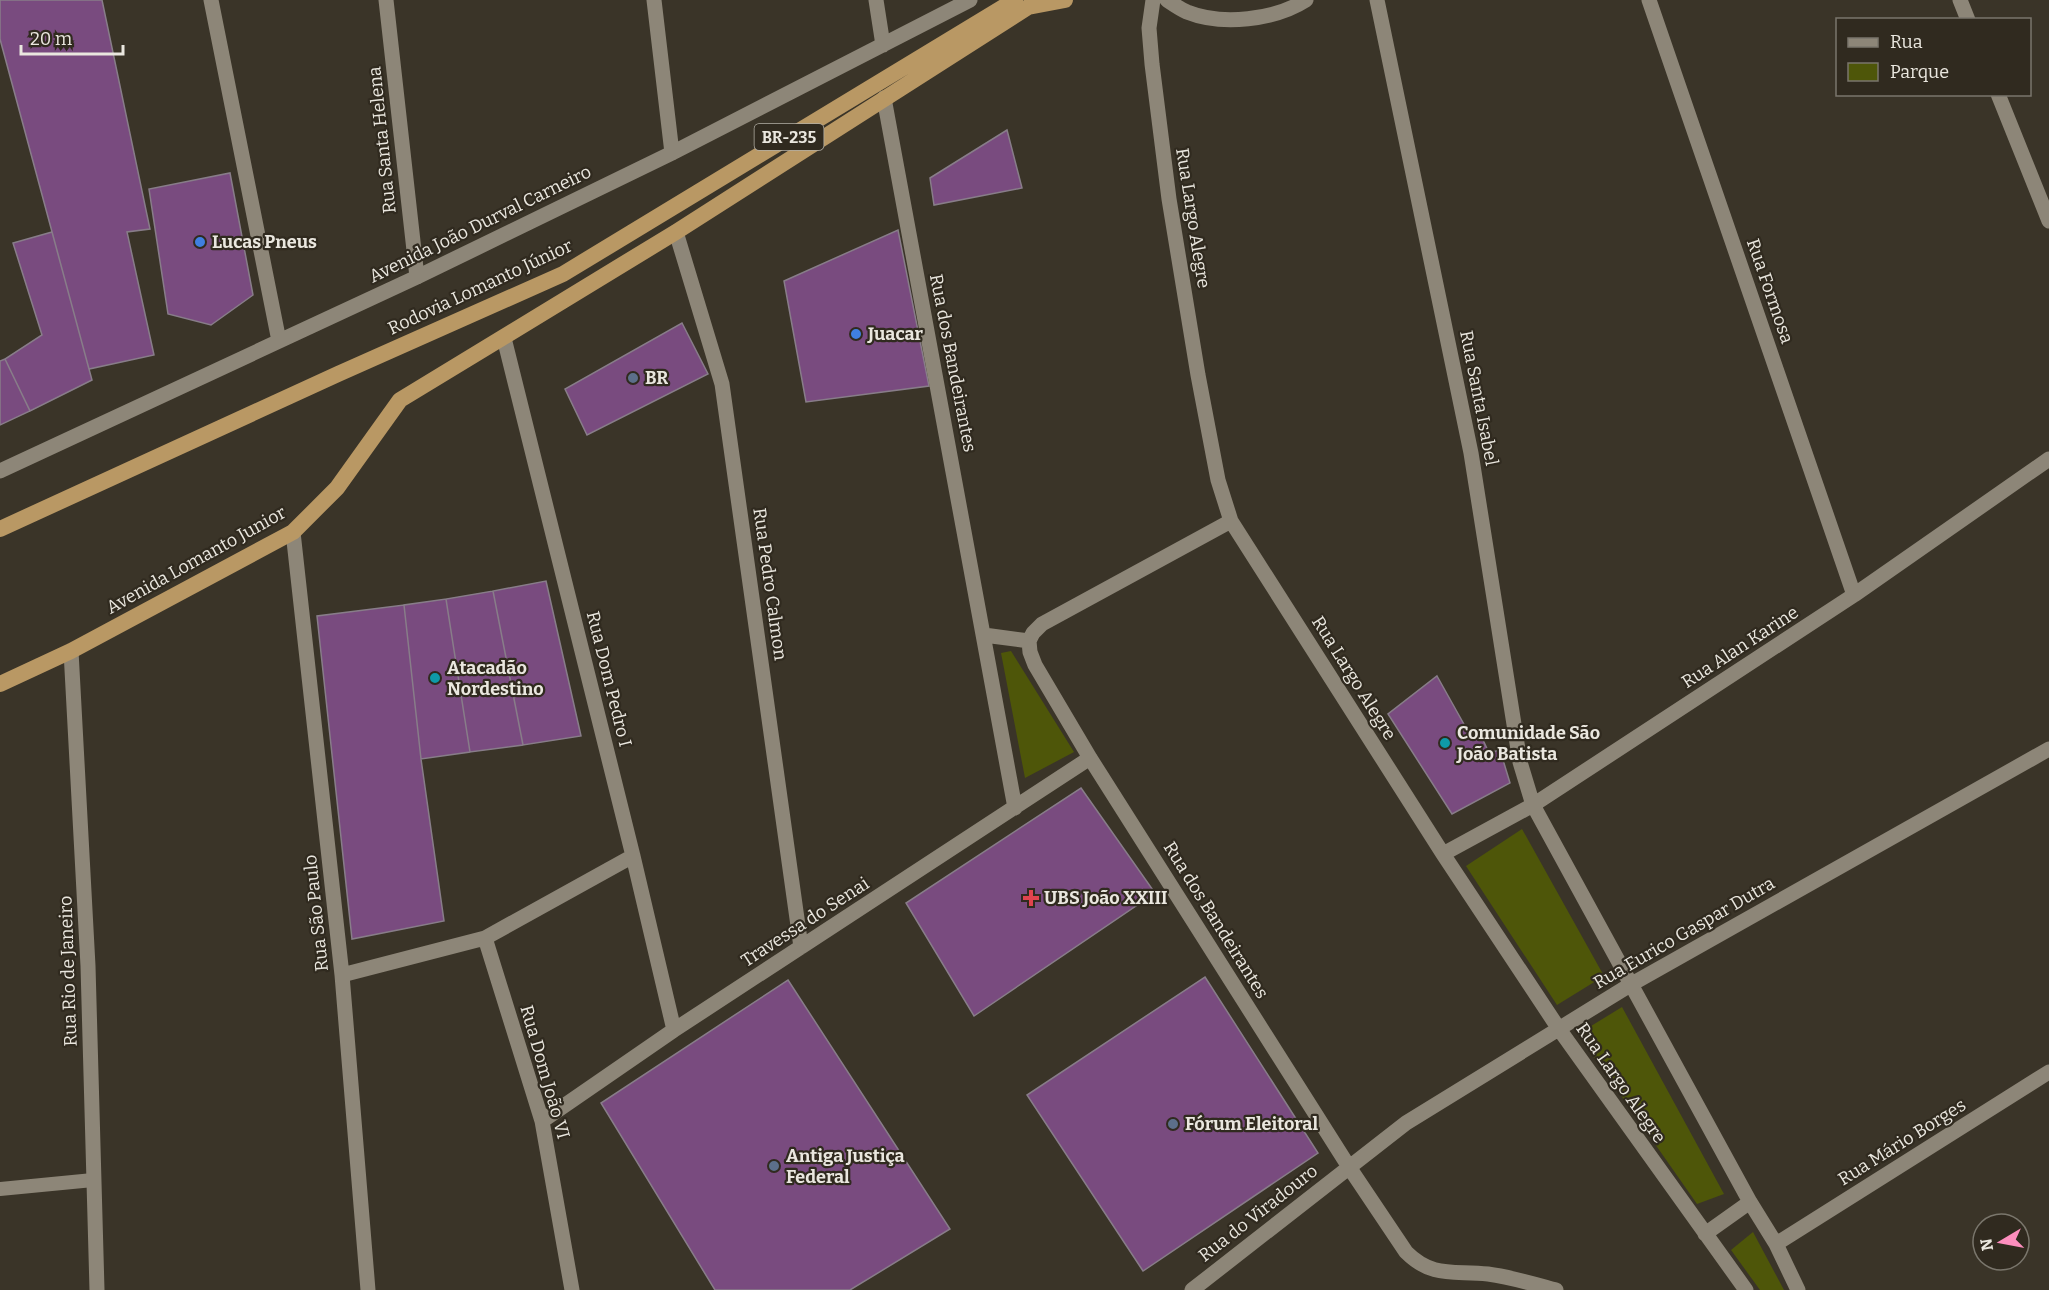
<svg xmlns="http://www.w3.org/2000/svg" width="2049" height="1290" font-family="Bitter,serif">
<rect width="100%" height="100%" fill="#3a3428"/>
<!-- green -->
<path fill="#4e5609" d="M 1011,651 L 1074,752 L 1025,778 L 1001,653 Z
M 1522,829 L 1604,976 L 1557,1005 L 1466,866 Z
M 1622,1007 L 1724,1194 L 1697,1204 L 1578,1034 Z
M 1753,1232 L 1784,1290 L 1760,1290 L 1731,1250 Z"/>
<!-- building -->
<path fill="#794b7f" stroke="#887d89" stroke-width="1.5" d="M 0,0 L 102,0 L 150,229 L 127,232 L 154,355 L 89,369 L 0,39 Z
M 1007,130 L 1022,188 L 934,205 L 930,178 Z
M 230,173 L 253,295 L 211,325 L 168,314 L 149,189 Z
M 898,230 L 929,386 L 806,402 L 784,281 Z
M 52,232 L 92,380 L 30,411 L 5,359 L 42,335 L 13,243 Z
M 682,323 L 708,374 L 587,435 L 565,389 Z
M 5,359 L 30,411 L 0,425 L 0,361 Z
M 546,581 L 581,736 L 523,745 L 493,591 Z
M 493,591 L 523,745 L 470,752 L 446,599 Z
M 446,599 L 470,752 L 421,759 L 404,605 Z
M 404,605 L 421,759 L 444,921 L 352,939 L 317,616 Z
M 1437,676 L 1470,735 L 1478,729 L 1489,753 L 1500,750 L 1510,783 L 1452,814 L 1388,714 Z
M 1081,788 L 1155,893 L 974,1016 L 906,903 Z
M 1205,977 L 1318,1153 L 1143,1271 L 1027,1095 Z
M 788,980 L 950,1229 L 850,1290 L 715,1290 L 601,1103 Z"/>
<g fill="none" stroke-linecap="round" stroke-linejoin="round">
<!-- service -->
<path stroke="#8d8678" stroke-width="14" d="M 0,1189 L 93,1180"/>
<!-- minor -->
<path stroke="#8d8678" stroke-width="15" d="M 211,0 L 279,341
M 386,0 L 417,277
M 654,0 L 672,153
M 876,0 L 883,45
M 1153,0 L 1149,28 L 1152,64 L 1169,199 L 1198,375 L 1218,480 L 1231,521 L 1443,854 L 1559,1029 L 1746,1290
M 1167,0 C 1173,4 1180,9 1187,12 C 1222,26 1275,20 1306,0
M 1377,0 L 1471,453 L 1520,762 L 1533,805 L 1750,1202 L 1776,1244 L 1798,1290
M 1649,0 L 1854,595
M 1960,0 L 1968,20
M 1998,94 L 2049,221
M 884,98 L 1015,808
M 676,232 L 722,384 L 801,947
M 504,338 L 633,856 L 674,1030
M 0,471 L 417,277 L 672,153 L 970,0
M 293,532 L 342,975 L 368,1290
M 984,635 L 1029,641 L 1030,652 L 1035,665 L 1090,758 L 1349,1167 L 1406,1252 C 1433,1279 1455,1270 1488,1274 C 1511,1277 1534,1284 1556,1290
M 1029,641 L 1033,633 L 1042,624 L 1231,521
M 71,651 L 88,966 L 97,1290
M 1443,854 L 1533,805 L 1854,595 L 2049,459
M 485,938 L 542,1121 L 572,1290
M 342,975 L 485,938 L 633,856
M 542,1121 L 674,1030 L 1090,758
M 1705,1234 L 1750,1202
M 1776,1244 L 2049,1072
M 1192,1290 L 1406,1123 L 1630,985 L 2049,749"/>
<!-- trunk -->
<path stroke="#b99864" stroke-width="16" d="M 1028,7 L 1065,0
M 0,529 L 338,374 L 563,274 L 1015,0
M 0,684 L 71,651 L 293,532 L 337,488 L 400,400 L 676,232 L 1039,0"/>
</g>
<!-- markers -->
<g fill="#3f7fe0" stroke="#302a1f" stroke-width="2">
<circle cx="200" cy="242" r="6"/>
<circle cx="856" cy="334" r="6"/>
</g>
<g fill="#5c6f8a" stroke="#302a1f" stroke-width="2">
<circle cx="633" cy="378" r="6"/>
<circle cx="1173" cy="1124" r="6"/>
<circle cx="774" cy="1166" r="6"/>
</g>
<g fill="#0f9aa8" stroke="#302a1f" stroke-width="2">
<circle cx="435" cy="678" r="6"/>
<circle cx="1445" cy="743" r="6"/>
</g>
<path fill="#e0444e" stroke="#302a1f" stroke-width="2" d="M1028 889h6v6h6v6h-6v6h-6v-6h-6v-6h6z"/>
<g text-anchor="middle" stroke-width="4.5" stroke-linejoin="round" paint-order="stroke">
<!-- shield labels -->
<rect fill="#302a1f" stroke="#b2aea5" stroke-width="1.5" x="754.5" y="124" width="69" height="26" rx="4.5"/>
<g font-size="16" font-weight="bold" fill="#eae7df">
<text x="789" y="143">BR-235</text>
</g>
<!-- street labels -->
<g font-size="18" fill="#eae7df" stroke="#302a1f">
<text transform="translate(382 140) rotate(-96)" y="6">Rua Santa Helena</text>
<text transform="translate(1193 218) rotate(81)" y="6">Rua Largo Alegre</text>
<text transform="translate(480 224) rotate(-26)" y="6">Avenida João Durval Carneiro</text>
<text transform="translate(480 287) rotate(-25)" y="6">Rodovia Lomanto Júnior</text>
<text transform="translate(1770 291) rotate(71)" y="6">Rua Formosa</text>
<text transform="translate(953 363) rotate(79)" y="6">Rua dos Bandeirantes</text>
<text transform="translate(1479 398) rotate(79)" y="6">Rua Santa Isabel</text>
<text transform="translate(196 560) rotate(-29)" y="6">Avenida Lomanto Junior</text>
<text transform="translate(770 584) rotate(82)" y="6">Rua Pedro Calmon</text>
<text transform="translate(1740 647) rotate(-33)" y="6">Rua Alan Karine</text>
<text transform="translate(1354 678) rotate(58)" y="6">Rua Largo Alegre</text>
<text transform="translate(609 679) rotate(76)" y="6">Rua Dom Pedro I</text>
<text transform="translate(316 913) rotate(-96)" y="6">Rua São Paulo</text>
<text transform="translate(1216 920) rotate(58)" y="6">Rua dos Bandeirantes</text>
<text transform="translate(805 922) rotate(-33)" y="6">Travessa do Senai</text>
<text transform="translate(1684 933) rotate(-30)" y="6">Rua Eurico Gaspar Dutra</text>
<text transform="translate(68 971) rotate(-92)" y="6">Rua Rio de Janeiro</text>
<text transform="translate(545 1072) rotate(74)" y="6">Rua Dom João VI</text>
<text transform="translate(1621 1083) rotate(55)" y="6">Rua Largo Alegre</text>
<text transform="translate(1902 1142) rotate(-32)" y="6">Rua Mário Borges</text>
<text transform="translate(1258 1213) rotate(-38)" y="6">Rua do Viradouro</text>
</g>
<!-- poi labels -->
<g font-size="18" font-weight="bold" fill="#eae7df" stroke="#302a1f" text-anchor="start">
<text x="212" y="248">Lucas Pneus</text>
<text x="868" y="340">Juacar</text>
<text x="645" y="384">BR</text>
<text x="447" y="674">Atacadão<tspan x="447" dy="21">Nordestino</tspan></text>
<text x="1457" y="739">Comunidade São<tspan x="1457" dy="21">João Batista</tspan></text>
<text x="1044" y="904">UBS João XXIII</text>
<text x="1185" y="1130">Fórum Eleitoral</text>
<text x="786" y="1162">Antiga Justiça<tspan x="786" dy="21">Federal</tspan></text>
</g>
</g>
<!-- legend -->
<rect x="1836" y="18" width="195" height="78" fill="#302a1f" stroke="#7a766c" stroke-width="1.5"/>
<rect x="1848" y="38" width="30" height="9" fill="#8d8678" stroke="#7a766c" stroke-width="1.5"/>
<text x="1890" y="48" font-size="18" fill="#eae7df">Rua</text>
<rect x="1848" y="63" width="30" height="18" fill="#4e5609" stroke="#7a766c" stroke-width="1.5"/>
<text x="1890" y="78" font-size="18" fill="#eae7df">Parque</text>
<!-- north arrow -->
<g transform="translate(2001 1242) rotate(260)"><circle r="28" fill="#302a1f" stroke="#7a766c" stroke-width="1.5"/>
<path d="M0-4.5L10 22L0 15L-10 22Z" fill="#fd8ebe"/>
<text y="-9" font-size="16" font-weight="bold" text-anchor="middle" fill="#eae7df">N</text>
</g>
<!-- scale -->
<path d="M21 45v9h102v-9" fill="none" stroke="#eae7df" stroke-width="3"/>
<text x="30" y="45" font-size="18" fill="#eae7df" stroke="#302a1f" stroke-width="4.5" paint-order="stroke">20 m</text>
</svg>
